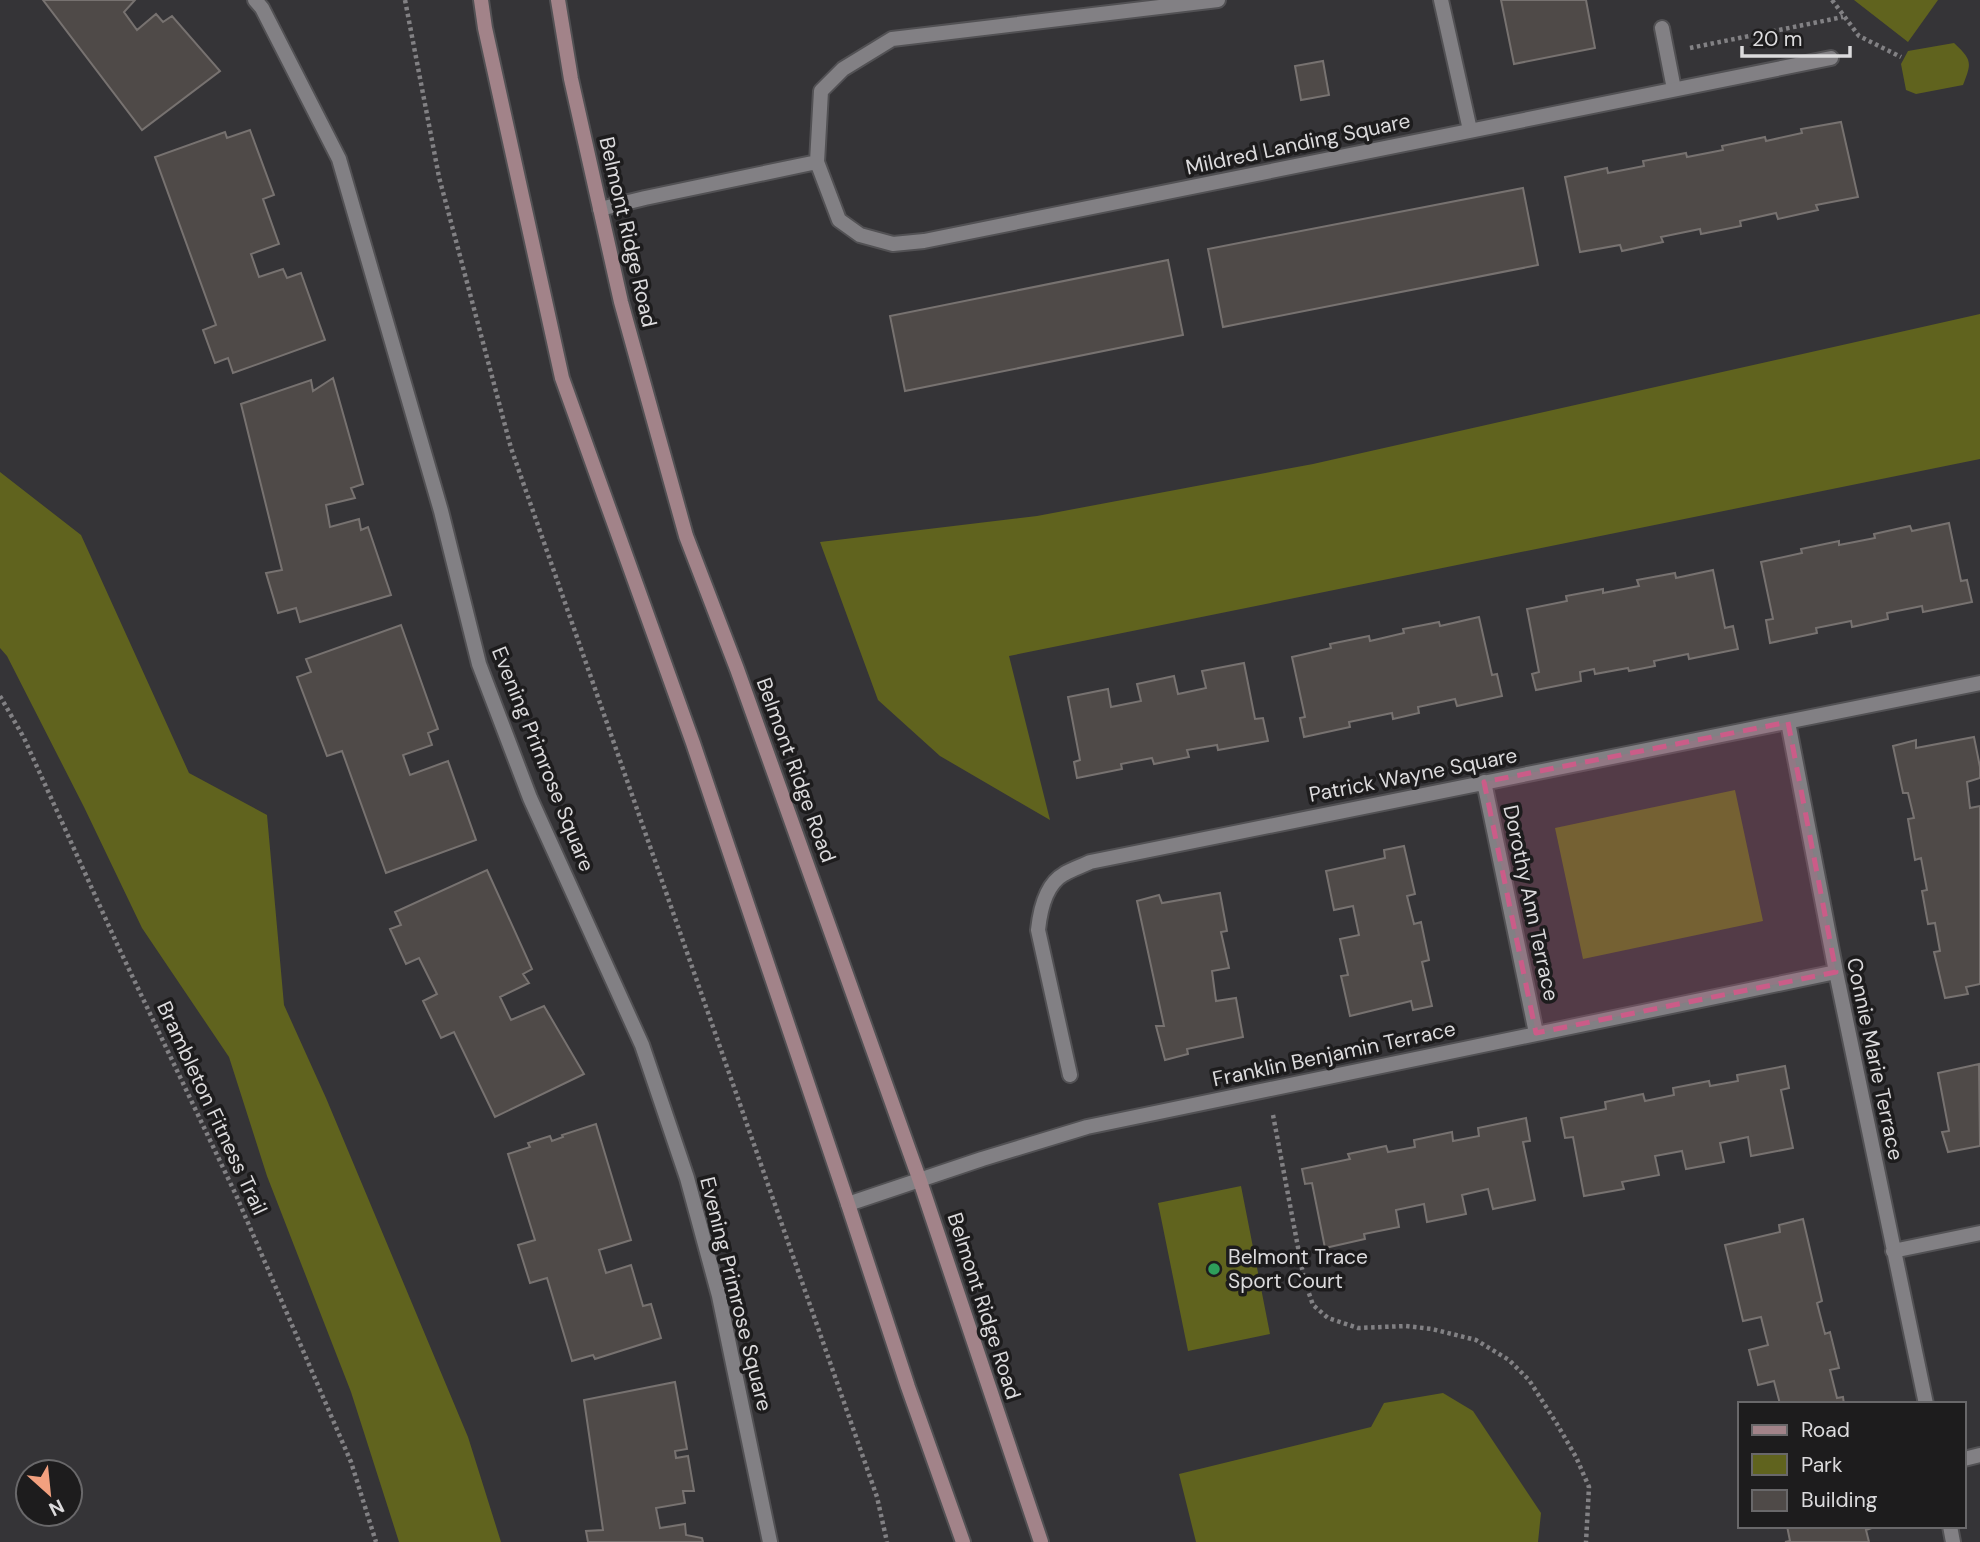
<svg xmlns="http://www.w3.org/2000/svg" width="1980" height="1542" font-family="'DM Sans',sans-serif">
<rect width="100%" height="100%" fill="#353437"/>
<!-- green -->
<path fill="#60631e" d="M 1854,0 L 1938,0 L 1908,42 Z
M 1954,43 C 1972,60 1972,62 1963,85 L 1916,94 L 1906,90 L 1901,64 L 1908,51 Z
M 1980,314 L 1980,459 L 1009,656 L 1050,820 L 940,756 L 878,700 L 820,542 L 1037,516 L 1313,464 Z
M 0,472 L 81,535 L 189,773 L 267,815 L 284,1005 L 326,1098 L 468,1437 L 501,1542 L 399,1542 L 351,1392 L 267,1176 L 229,1057 L 142,928 L 84,807 L 7,656 L 0,648 Z
M 1735,790 L 1763,921 L 1583,959 L 1555,828 Z
M 1241,1186 L 1270,1334 L 1188,1351 L 1158,1203 Z
M 1443,1393 L 1473,1411 L 1541,1513 L 1538,1542 L 1196,1542 L 1179,1474 L 1371,1427 L 1384,1403 Z"/>
<!-- building -->
<path fill="#4f4a48" stroke="#777270" stroke-width="2" d="M 43,0 L 135,0 L 124,12 L 137,30 L 156,14 L 163,22 L 172,16 L 220,71 L 142,130 Z
M 1501,0 L 1586,0 L 1595,48 L 1514,64 Z
M 1323,61 L 1329,95 L 1301,100 L 1295,66 Z
M 1841,122 L 1858,197 L 1816,205 L 1818,210 L 1778,219 L 1776,213 L 1740,221 L 1741,226 L 1701,234 L 1700,229 L 1661,237 L 1663,242 L 1622,251 L 1620,245 L 1580,252 L 1565,177 L 1607,168 L 1608,173 L 1644,166 L 1643,161 L 1686,153 L 1687,157 L 1723,150 L 1722,146 L 1765,137 L 1766,141 L 1802,133 L 1801,129 Z
M 250,130 L 274,195 L 263,199 L 279,244 L 251,254 L 259,277 L 283,269 L 287,278 L 301,273 L 325,340 L 233,373 L 228,358 L 215,363 L 203,330 L 216,325 L 155,157 L 225,132 L 227,138 Z
M 1523,188 L 1538,265 L 1223,327 L 1208,249 Z
M 1168,260 L 1183,335 L 905,391 L 890,316 Z
M 333,378 L 363,484 L 351,488 L 355,498 L 326,505 L 330,527 L 359,519 L 361,530 L 368,527 L 391,595 L 300,622 L 296,608 L 278,613 L 266,573 L 282,570 L 241,404 L 311,380 L 313,391 Z
M 1949,523 L 1961,581 L 1967,580 L 1972,602 L 1923,612 L 1922,606 L 1887,613 L 1888,619 L 1852,627 L 1851,621 L 1816,628 L 1817,633 L 1770,643 L 1766,620 L 1773,619 L 1761,562 L 1802,553 L 1801,549 L 1839,541 L 1839,545 L 1875,538 L 1874,534 L 1910,526 L 1912,531 Z
M 1713,570 L 1725,628 L 1733,626 L 1738,649 L 1689,659 L 1688,654 L 1654,661 L 1655,666 L 1629,671 L 1628,668 L 1595,674 L 1594,669 L 1580,672 L 1581,681 L 1536,690 L 1532,674 L 1539,672 L 1527,609 L 1567,601 L 1566,596 L 1603,589 L 1603,593 L 1639,586 L 1637,580 L 1675,573 L 1676,578 Z
M 1479,617 L 1492,675 L 1497,674 L 1502,696 L 1457,706 L 1455,699 L 1418,707 L 1419,713 L 1393,719 L 1392,713 L 1349,722 L 1350,727 L 1304,737 L 1300,718 L 1305,717 L 1292,657 L 1331,648 L 1330,644 L 1369,636 L 1370,641 L 1404,633 L 1403,629 L 1439,622 L 1440,626 Z
M 401,625 L 438,729 L 428,733 L 432,745 L 403,755 L 410,775 L 448,761 L 476,840 L 386,873 L 342,751 L 327,756 L 297,677 L 311,672 L 306,659 Z
M 1244,663 L 1255,719 L 1263,718 L 1268,741 L 1218,750 L 1217,745 L 1187,750 L 1189,757 L 1154,764 L 1152,758 L 1121,764 L 1122,769 L 1077,778 L 1074,762 L 1080,760 L 1068,697 L 1108,689 L 1111,707 L 1141,701 L 1137,684 L 1174,676 L 1178,694 L 1206,688 L 1202,671 Z
M 1974,737 L 1980,767 L 1980,778 L 1967,782 L 1970,808 L 1980,806 L 1980,984 L 1966,987 L 1968,994 L 1945,998 L 1934,952 L 1940,951 L 1935,923 L 1928,924 L 1922,891 L 1927,890 L 1921,858 L 1915,860 L 1908,819 L 1914,818 L 1908,793 L 1903,793 L 1893,746 L 1916,740 L 1916,748 Z
M 1404,846 L 1415,894 L 1407,896 L 1414,924 L 1421,922 L 1429,960 L 1422,962 L 1432,1006 L 1413,1010 L 1411,1001 L 1350,1016 L 1341,976 L 1348,975 L 1340,939 L 1359,935 L 1353,906 L 1334,910 L 1326,871 L 1385,858 L 1384,850 Z
M 487,870 L 532,969 L 523,974 L 529,983 L 500,997 L 511,1020 L 544,1006 L 584,1074 L 495,1117 L 454,1032 L 441,1038 L 423,1001 L 437,994 L 419,958 L 406,964 L 390,929 L 401,925 L 395,912 Z
M 1220,893 L 1227,931 L 1221,932 L 1229,968 L 1212,971 L 1216,1001 L 1236,998 L 1243,1037 L 1187,1049 L 1188,1054 L 1165,1060 L 1156,1026 L 1164,1026 L 1137,901 L 1159,895 L 1162,903 Z
M 1979,1064 L 1980,1146 L 1948,1152 L 1942,1132 L 1949,1131 L 1938,1073 Z
M 1785,1066 L 1789,1088 L 1781,1090 L 1793,1148 L 1751,1156 L 1748,1137 L 1720,1143 L 1724,1162 L 1686,1169 L 1682,1151 L 1655,1156 L 1659,1175 L 1622,1182 L 1624,1189 L 1584,1196 L 1573,1137 L 1565,1138 L 1561,1118 L 1606,1109 L 1605,1102 L 1643,1094 L 1645,1101 L 1674,1095 L 1673,1088 L 1709,1081 L 1710,1086 L 1738,1081 L 1737,1075 Z
M 1526,1118 L 1530,1141 L 1523,1142 L 1535,1200 L 1493,1209 L 1488,1189 L 1462,1195 L 1466,1214 L 1427,1222 L 1424,1204 L 1396,1210 L 1399,1227 L 1364,1234 L 1365,1239 L 1325,1248 L 1312,1183 L 1305,1184 L 1302,1169 L 1350,1159 L 1348,1154 L 1386,1146 L 1388,1152 L 1415,1147 L 1414,1140 L 1452,1132 L 1453,1141 L 1479,1136 L 1478,1128 Z
M 596,1124 L 631,1240 L 599,1250 L 606,1273 L 631,1265 L 643,1306 L 651,1304 L 661,1338 L 595,1359 L 593,1355 L 572,1361 L 547,1278 L 530,1283 L 518,1245 L 535,1240 L 508,1154 L 530,1147 L 528,1143 L 550,1136 L 552,1141 L 563,1137 L 562,1135 Z
M 1803,1219 L 1822,1301 L 1817,1303 L 1825,1334 L 1830,1332 L 1839,1368 L 1830,1370 L 1837,1398 L 1843,1397 L 1844,1404 L 1780,1404 L 1774,1381 L 1758,1385 L 1749,1350 L 1768,1345 L 1761,1317 L 1743,1321 L 1725,1245 L 1780,1232 L 1779,1225 Z
M 675,1382 L 687,1449 L 675,1451 L 676,1458 L 688,1456 L 694,1491 L 683,1491 L 685,1503 L 656,1508 L 660,1528 L 685,1524 L 686,1535 L 702,1538 L 703,1542 L 588,1542 L 586,1531 L 603,1530 L 584,1400 Z
M 1787,1526 L 1871,1526 L 1872,1528 L 1866,1530 L 1869,1542 L 1785,1542 L 1790,1541 Z"/>
<g fill="none" stroke-linecap="round" stroke-linejoin="round">
<!-- lane casing -->
<g stroke="#525154" stroke-width="18">
<path id="lane" d="M 1662,28 L 1674,89"/>
</g>
<!-- street casing -->
<g stroke="#525154" stroke-width="18">
<path id="street" d="M 255,0 L 262,8 L 339,159 L 441,511 L 479,664 L 530,798 L 642,1045 L 687,1178 L 719,1296 L 770,1542
M 1218,0 L 892,39 L 843,69 L 821,91 L 817,162 L 839,220 L 860,235 L 893,244 L 924,241 L 1831,58
M 1441,0 L 1470,130
M 600,209 L 645,198 L 817,162
M 1788,722 L 1836,972 L 1926,1404
M 1484,782 L 1536,1033
M 1070,1075 L 1038,930 C 1040,911 1046,884 1064,874 C 1072,869 1082,866 1090,862 L 1980,683
M 848,1204 L 982,1159 L 1087,1127 L 1836,972
M 1893,1251 L 1980,1233
M 1964,1459 L 1980,1455
M 1950,1526 L 1953,1542"/>
</g>
<!-- secondary casing -->
<g stroke="#525154" stroke-width="18">
<path id="secondary" d="M 481,0 L 485,28 L 562,378 L 693,743 L 848,1204 L 908,1387 L 963,1542
M 558,0 L 571,79 L 621,302 L 686,536 L 737,669 L 920,1181 L 1041,1542"/>
</g>
<!-- path -->
<path stroke="#828184" stroke-width="4.5" stroke-dasharray="3.5 3.5" stroke-linecap="butt" d="M 405,0 L 439,177 L 511,448 L 877,1497 L 887,1542
M 1832,0 L 1859,36 L 1901,57
M 1690,48 L 1843,17
M 0,696 L 24,738 L 117,944 L 236,1195 L 351,1462 L 376,1542
M 1273,1115 L 1304,1279 L 1313,1305 L 1328,1318 L 1358,1328 L 1406,1326 L 1432,1329 L 1476,1340 L 1509,1360 L 1529,1380 L 1557,1424 L 1576,1457 L 1589,1487 L 1586,1542"/>
<!-- lane -->
<use href="#lane" stroke="#828084" stroke-width="14"/>
<!-- street -->
<use href="#street" stroke="#828084" stroke-width="14"/>
<!-- secondary -->
<use href="#secondary" stroke="#a28389" stroke-width="14"/>
</g>
<!-- marked area -->
<path fill="#cb5c88" fill-opacity="0.2" stroke="#cb5c88" stroke-width="5" stroke-dasharray="14 9" stroke-linejoin="round" d="M 1788,722 L 1836,972 L 1536,1033 L 1484,782 Z"/>
<!-- markers -->
<circle fill="#2e9e5b" stroke="#1d1c1d" stroke-width="2.5" cx="1214" cy="1269" r="7"/>
<g text-anchor="middle" stroke-width="7" stroke-linejoin="round" paint-order="stroke">
<!-- street labels -->
<g font-size="21" fill="#dcdbdd" stroke="#1d1c1d">
<text transform="translate(1298 144) rotate(-12)" y="7">Mildred Landing Square</text>
<text transform="translate(628 232) rotate(77)" y="7">Belmont Ridge Road</text>
<text transform="translate(543 759) rotate(68)" y="7">Evening Primrose Square</text>
<text transform="translate(796 770) rotate(70)" y="7">Belmont Ridge Road</text>
<text transform="translate(1413 775) rotate(-11)" y="7">Patrick Wayne Square</text>
<text transform="translate(1531 903) rotate(78)" y="7">Dorothy Ann Terrace</text>
<text transform="translate(1334 1054) rotate(-12)" y="7">Franklin Benjamin Terrace</text>
<text transform="translate(1875 1059) rotate(78)" y="7">Connie Marie Terrace</text>
<text transform="translate(212 1108) rotate(65)" y="7">Brambleton Fitness Trail</text>
<text transform="translate(736 1294) rotate(76)" y="7">Evening Primrose Square</text>
<text transform="translate(984 1306) rotate(72)" y="7">Belmont Ridge Road</text>
</g>
<!-- poi labels -->
<g font-size="21" fill="#dcdbdd" stroke="#1d1c1d" text-anchor="start">
<text x="1228" y="1264">Belmont Trace<tspan x="1228" dy="24">Sport Court</tspan></text>
</g>
</g>
<!-- legend -->
<rect x="1738" y="1402" width="228" height="126" fill="#1d1c1d" stroke="#69686a" stroke-width="2"/>
<rect x="1752" y="1425" width="35" height="10" fill="#a28389" stroke="#69686a" stroke-width="2"/>
<text x="1801" y="1437" font-size="21" fill="#dcdbdd">Road</text>
<rect x="1752" y="1454" width="35" height="21" fill="#60631e" stroke="#69686a" stroke-width="2"/>
<text x="1801" y="1472" font-size="21" fill="#dcdbdd">Park</text>
<rect x="1752" y="1490" width="35" height="21" fill="#4f4a48" stroke="#69686a" stroke-width="2"/>
<text x="1801" y="1507" font-size="21" fill="#dcdbdd">Building</text>
<!-- north arrow -->
<g transform="translate(49 1493) rotate(153)"><circle r="33" fill="#1d1c1d" stroke="#69686a" stroke-width="2"/>
<path d="M0-5L12 26L0 18L-12 26Z" fill="#f2a07f"/>
<text y="-10" font-size="19" font-weight="bold" text-anchor="middle" fill="#dcdbdd">N</text>
</g>
<!-- scale -->
<path d="M1742 46v10h108v-10" fill="none" stroke="#dcdbdd" stroke-width="3.5"/>
<text x="1752" y="46" font-size="21" fill="#dcdbdd" stroke="#1d1c1d" stroke-width="5" paint-order="stroke">20 m</text>
</svg>
